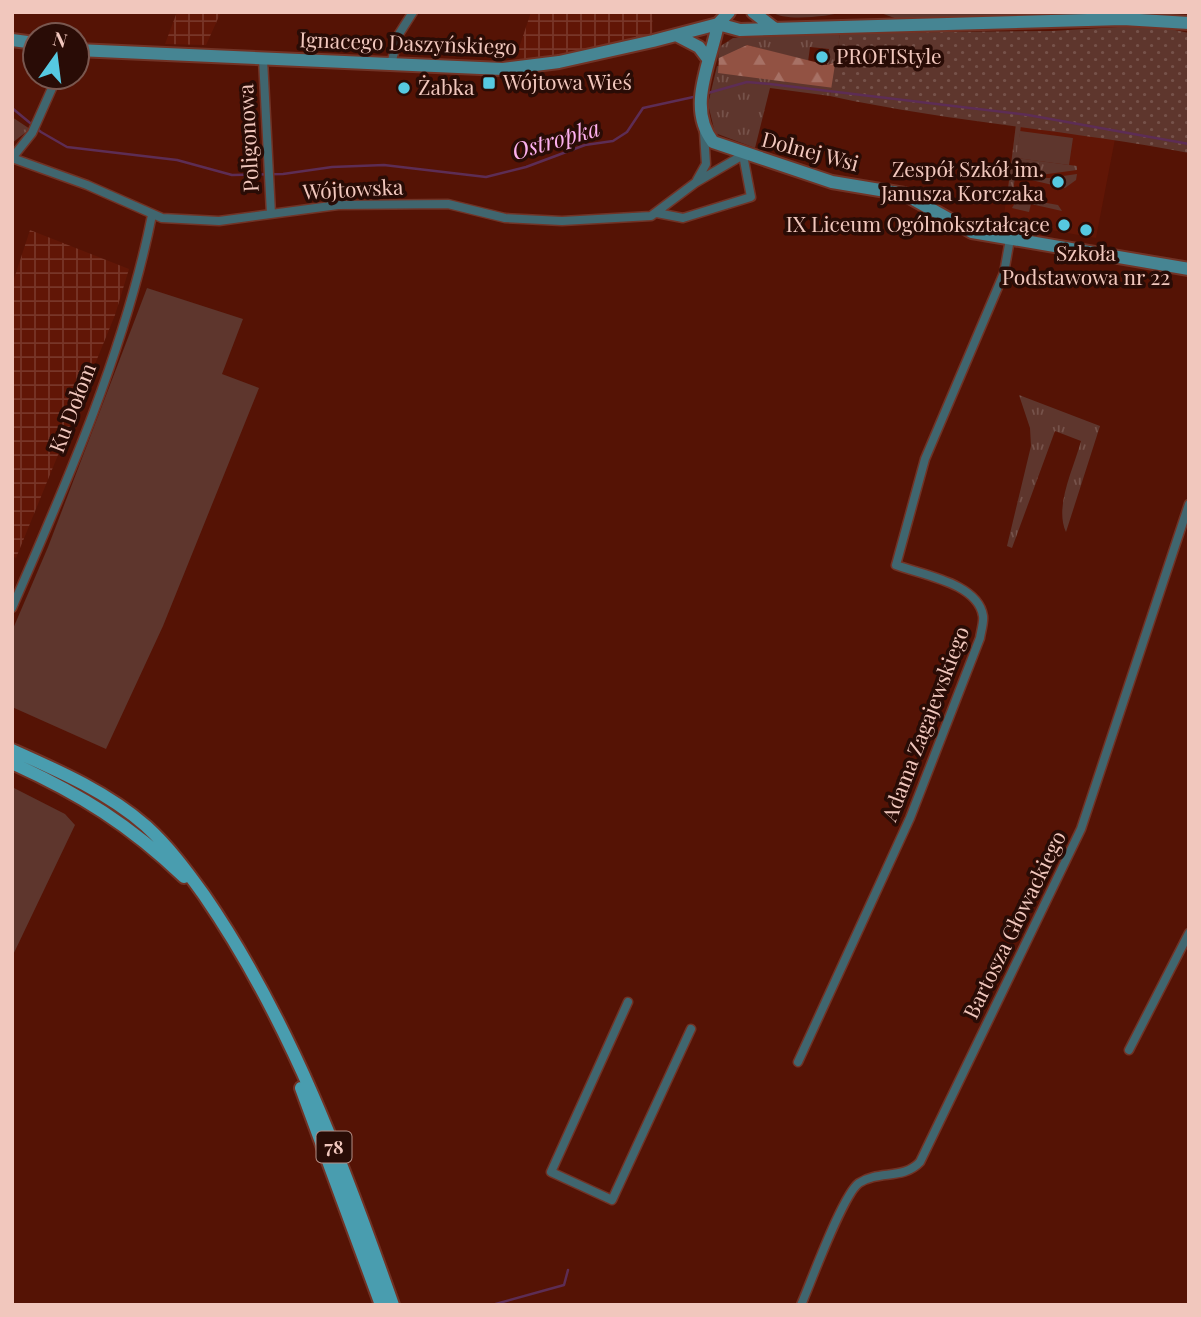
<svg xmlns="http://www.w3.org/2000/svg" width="1201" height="1317" font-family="'Playfair Display',serif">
<defs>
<pattern id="industrial-grid" width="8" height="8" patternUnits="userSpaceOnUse" patternTransform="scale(1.75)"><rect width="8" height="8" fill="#611606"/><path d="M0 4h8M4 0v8" fill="none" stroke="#783628"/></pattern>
<pattern id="grass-tufts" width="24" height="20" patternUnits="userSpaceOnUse" patternTransform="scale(1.75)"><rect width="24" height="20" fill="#5e362d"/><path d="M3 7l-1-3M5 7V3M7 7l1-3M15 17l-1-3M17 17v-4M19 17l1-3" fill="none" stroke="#76524a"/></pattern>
<pattern id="forest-firs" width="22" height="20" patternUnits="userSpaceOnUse" patternTransform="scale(1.75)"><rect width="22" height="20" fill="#925243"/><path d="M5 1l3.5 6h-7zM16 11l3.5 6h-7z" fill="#a77165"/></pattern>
<pattern id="park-dots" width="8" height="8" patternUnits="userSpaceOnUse" patternTransform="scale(1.75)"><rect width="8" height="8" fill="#5e362d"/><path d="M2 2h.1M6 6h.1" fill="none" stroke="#76524a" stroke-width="1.8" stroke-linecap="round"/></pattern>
</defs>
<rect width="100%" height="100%" fill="#551305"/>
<!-- built -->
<path fill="#611606" d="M 1016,124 L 1115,139 L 1096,238 L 1011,223 L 1009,231 L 1002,230 Z"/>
<!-- industrial -->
<path fill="url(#industrial-grid)" d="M 177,12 L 221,12 L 206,45 L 165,44 Z
M 531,12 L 652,12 L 653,41 L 512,69 Z
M 30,230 L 129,269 L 115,315 L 16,558 L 12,556 L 12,285 Z"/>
<!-- grass -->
<path fill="url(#grass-tufts)" d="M 772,12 L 844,12 C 830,16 784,22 772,12 Z
M 878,12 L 1054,12 L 1052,15 L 900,20 Z
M 840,33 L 836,62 L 827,65 L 829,49 L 810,47 L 808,62 L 747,45 L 718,61 L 719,47 L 733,38 Z
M 717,66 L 833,79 L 830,96 L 770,88 L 755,148 L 715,133 L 708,104 Z
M 12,117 L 30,129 L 12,143 Z
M 1016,124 L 1021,125 L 1017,158 L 1077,166 L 1077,170 L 1033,176 L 1016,172 L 1013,190 L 1008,189 Z
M 1077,174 L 1076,180 L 1065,188 L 1019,177 L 1049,178 Z
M 1024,199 L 1058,205 L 1062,211 L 1031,204 L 1029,212 L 1012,208 L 1016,201 Z
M 1019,395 L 1100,426 L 1066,532 C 1054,506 1074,468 1081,441 L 1055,431 L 1012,548 L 1007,546 L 1031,446 L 1030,428 Z"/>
<!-- forest -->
<path fill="url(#forest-firs)" d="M 747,45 L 827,65 L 849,58 L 1038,114 L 718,73 L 719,58 Z"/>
<!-- park -->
<path fill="url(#park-dots)" d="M 1151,25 L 1189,33 L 1189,153 C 1070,130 948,122 830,96 L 840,33 L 1052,31 Z"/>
<!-- garden -->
<path fill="#5e362d" d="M 1020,131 L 1073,138 L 1069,165 L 1016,158 Z
M 147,288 L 243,319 L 222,374 L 259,388 L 163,626 L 106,749 L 12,707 L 12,631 L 48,547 Z
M 12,787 L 65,814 L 75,825 L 12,957 Z"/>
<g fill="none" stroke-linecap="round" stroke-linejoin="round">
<!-- stream -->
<path stroke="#5d2d55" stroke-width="2.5" d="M 708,93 L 747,82 L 770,84 L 1028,115 L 1189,144
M 12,108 L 41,132 L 67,147 L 177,160 L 232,175 L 283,174 L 332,167 L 384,165 L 486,177 L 526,167 L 585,145 L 613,141 L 627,132 L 643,108 L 698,96
M 492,1305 L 564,1285 L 568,1270"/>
<!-- street casing -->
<g stroke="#713326" stroke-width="11">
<path id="street" d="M 263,59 L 271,214
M 391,64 L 399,34 L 413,12
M 12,158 L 87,185 L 162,218 L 219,221 L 338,205 L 448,204 L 505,218 L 562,221 L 651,216 L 695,183 L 743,155 L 751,197 L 683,218 L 657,213
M 12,158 L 32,133 L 57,77
M 697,180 L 706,164 L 704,133
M 12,608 C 67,482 125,350 152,215
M 628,1002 L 551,1172 L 612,1200 L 691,1029
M 1129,1050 L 1189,933
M 798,1062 L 910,818 L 980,638 C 981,631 984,622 983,616 C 978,583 922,575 896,565 L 925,459 L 1004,273 L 1010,239
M 801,1305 C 811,1282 843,1194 859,1183 C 879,1170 903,1180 920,1162 L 1081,829 L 1189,504"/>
</g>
<!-- secondary casing -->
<g stroke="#713326" stroke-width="16">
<path id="secondary" d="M 753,12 L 775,29
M 718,24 C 711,62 686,107 713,142 L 832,182 L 904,194 L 972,232 L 1189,269
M 718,24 L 740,30 L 1123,19 L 1189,23
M 676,35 L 699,47 L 708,59
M 12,40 L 35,43
M 77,50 L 503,69 L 559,62 L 653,41 L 718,24 L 729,12"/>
</g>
<!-- primary casing -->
<g stroke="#713326" stroke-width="16">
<path id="primary" d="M 12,750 C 59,771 107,792 146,826 C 169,847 186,870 204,895 C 290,1020 343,1163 393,1305
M 12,763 C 80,794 130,825 184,877
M 301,1088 L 381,1305"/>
</g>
<!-- street -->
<use href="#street" stroke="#40666f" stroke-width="8"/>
<!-- secondary -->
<use href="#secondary" stroke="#468593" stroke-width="12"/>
<!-- primary -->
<use href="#primary" stroke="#499daf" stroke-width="12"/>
</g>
<!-- markers -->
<g fill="#56c9e1" stroke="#290c06" stroke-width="2.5">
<circle cx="822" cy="57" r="7"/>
<rect x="482" y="76" width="14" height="14" rx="3.5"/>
<circle cx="404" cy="88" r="7"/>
<circle cx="1058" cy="182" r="7"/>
<circle cx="1064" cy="225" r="7"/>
<circle cx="1086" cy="230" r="7"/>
</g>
<g text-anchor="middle" stroke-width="7" stroke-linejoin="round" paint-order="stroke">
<!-- shield labels -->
<rect fill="#290c06" stroke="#b58f86" stroke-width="2" x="316.5" y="1131.5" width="35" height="31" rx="5"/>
<g font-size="19" font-weight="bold" fill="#f1c7bd">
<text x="334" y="1154">78</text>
</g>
<!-- street labels -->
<g font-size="21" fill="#f1c7bd" stroke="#290c06">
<text transform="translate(408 44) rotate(2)" y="7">Ignacego Daszyńskiego</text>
<text transform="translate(249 138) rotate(-93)" y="7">Poligonowa</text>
<text transform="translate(810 152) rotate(15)" y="7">Dolnej Wsi</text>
<text transform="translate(353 190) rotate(-3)" y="7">Wójtowska</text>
<text transform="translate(73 408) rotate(-69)" y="7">Ku Dołom</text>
<text transform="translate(926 724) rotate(-69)" y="7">Adama Zagajewskiego</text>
<text transform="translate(1015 925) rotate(-64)" y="7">Bartosza Głowackiego</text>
</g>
<!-- poi labels -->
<g font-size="21" fill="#f1c7bd" stroke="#290c06" text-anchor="start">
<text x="836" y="64">PROFIStyle</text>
<text x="503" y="90">Wójtowa Wieś</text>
<text x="418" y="95">Żabka</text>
<text x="1044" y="177" text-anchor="end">Zespół Szkół im.<tspan x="1044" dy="24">Janusza Korczaka</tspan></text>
<text x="1050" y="232" text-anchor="end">IX Liceum Ogólnokształcące</text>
<text x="1086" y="261" text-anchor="middle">Szkoła<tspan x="1086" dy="24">Podstawowa nr 22</tspan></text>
</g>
<!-- water labels -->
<g font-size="23" font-style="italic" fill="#fdb0ee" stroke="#290c06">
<text transform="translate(556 140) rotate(-16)" y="8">Ostropka</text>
</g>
</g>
<!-- border -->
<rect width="1201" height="1317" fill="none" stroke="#f1c7bd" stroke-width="28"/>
<!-- north arrow -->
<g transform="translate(56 56) rotate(14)"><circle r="33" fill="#290c06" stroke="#79574f" stroke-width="2"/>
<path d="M0-5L12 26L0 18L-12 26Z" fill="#56c9e1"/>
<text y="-10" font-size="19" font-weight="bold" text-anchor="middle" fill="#f1c7bd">N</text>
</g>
</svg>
